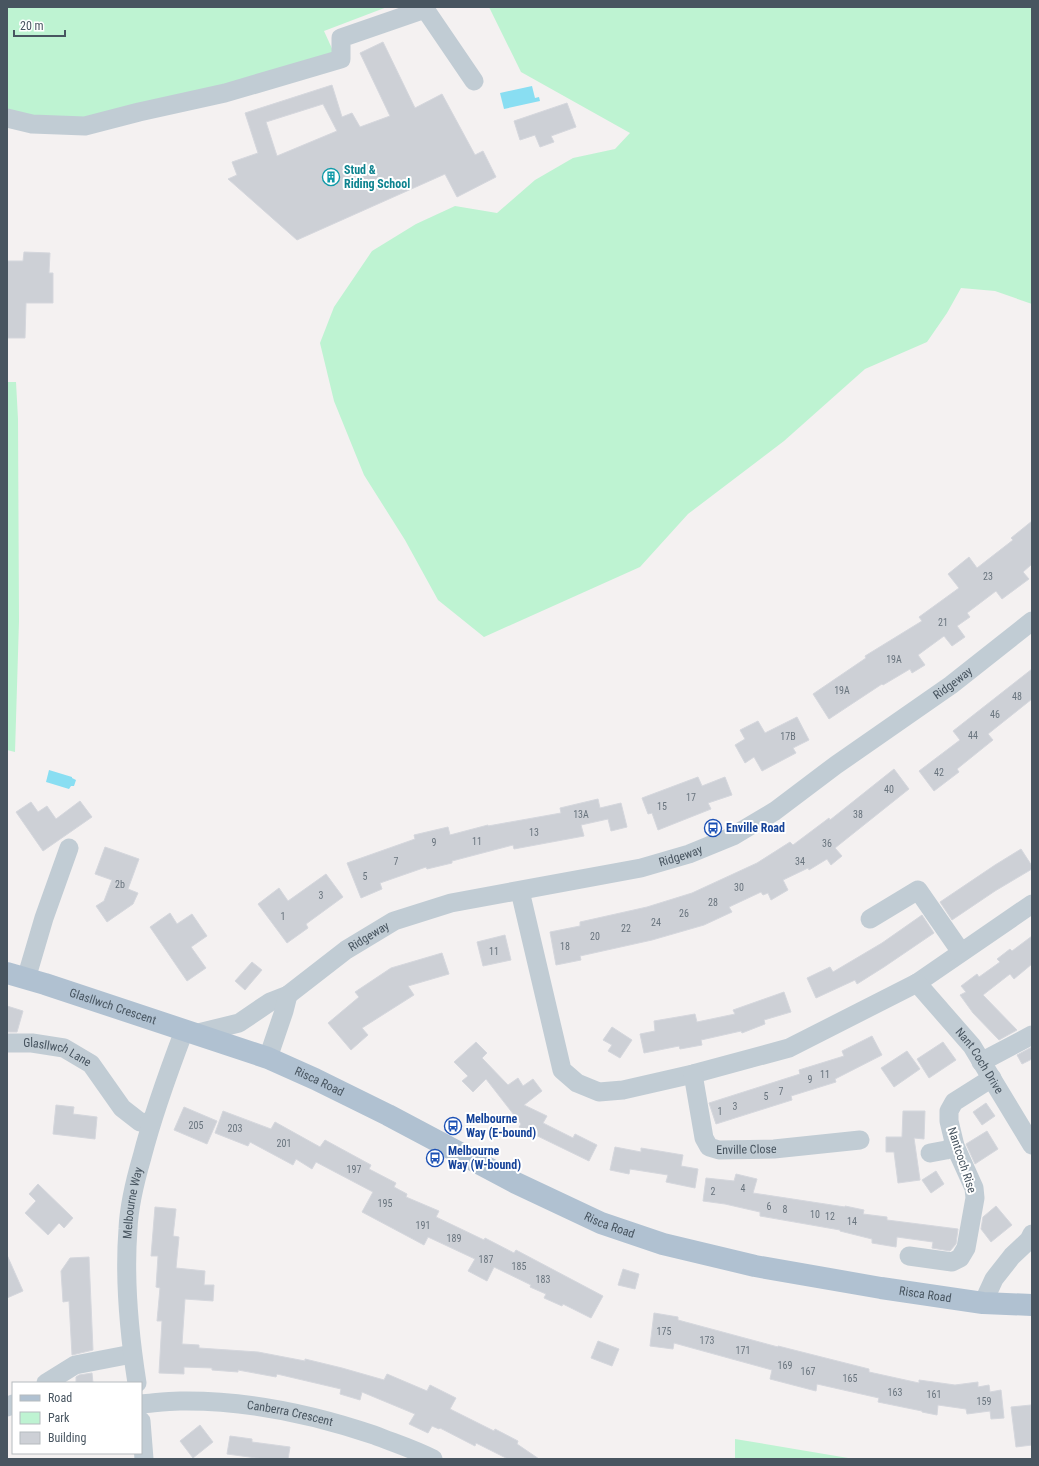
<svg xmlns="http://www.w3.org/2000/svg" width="1039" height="1466" font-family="'Roboto Condensed',sans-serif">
<rect width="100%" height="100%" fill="#f4f1f1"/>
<!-- green -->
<path fill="#bef3d2" d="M 7,7 L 387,7 L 324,31 L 334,53 L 306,67 L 73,122 L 7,114 Z
M 489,7 L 1032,7 L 1032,304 L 995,291 L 961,288 L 947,313 L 927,342 L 865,369 L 784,441 L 688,514 L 640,567 L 484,637 L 438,600 L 405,540 L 364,475 L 334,401 L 320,343 L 334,307 L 372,251 L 416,224 L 455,206 L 497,213 L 535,180 L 573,158 L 615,149 L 630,133 L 521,72 Z
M 7,382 L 16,382 L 18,419 L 19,621 L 15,752 L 7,750 Z
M 735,1439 L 854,1459 L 735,1459 Z"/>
<!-- water -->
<path fill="#89def2" d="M 532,86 L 535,98 L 539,97 L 540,101 L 504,109 L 500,93 Z
M 49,770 L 72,777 L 72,778 L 76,780 L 74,786 L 71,786 L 69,789 L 46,782 Z"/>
<!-- building -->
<path fill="#cdd0d6" stroke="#d5d7dd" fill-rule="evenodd" d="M 383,42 L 415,108 L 442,94 L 475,155 L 483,151 L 496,177 L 457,197 L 445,174 L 297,240 L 228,179 L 237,175 L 232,162 L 258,153 L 245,113 L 332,85 L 342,117 L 352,113 L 360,127 L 390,116 L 360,53 ZM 323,104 L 337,131 L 277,156 L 266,122 Z
M 567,103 L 576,127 L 551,136 L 554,142 L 540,147 L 535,135 L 520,140 L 514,121 Z
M 24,252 L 50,253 L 49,273 L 53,273 L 53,303 L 26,303 L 25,338 L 7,338 L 7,261 L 23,261 Z
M 1032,521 L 1032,564 L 1023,572 L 1029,579 L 1002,599 L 996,591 L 967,613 L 970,617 L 957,626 L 965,637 L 952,646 L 944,636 L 918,655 L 925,665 L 912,673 L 910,669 L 883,685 L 882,684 L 829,719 L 813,694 L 866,658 L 865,656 L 922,621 L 919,617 L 959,588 L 948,574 L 969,557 L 977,568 L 1013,540 L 1011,538 Z
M 1032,669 L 1032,699 L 988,734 L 993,740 L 957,769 L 959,772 L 934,791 L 919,771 L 960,740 L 953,731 Z
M 797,717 L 809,740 L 793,748 L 796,753 L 762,771 L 754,757 L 745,763 L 735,745 L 745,739 L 740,730 L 758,721 L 765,733 Z
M 894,769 L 909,789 L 835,848 L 842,856 L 831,865 L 827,859 L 809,870 L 808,868 L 783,880 L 788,890 L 771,900 L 768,893 L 763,895 L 761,892 L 729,907 L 732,912 L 704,925 L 652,940 L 580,956 L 581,960 L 556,965 L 550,932 L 580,926 L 580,922 L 647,907 L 692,893 L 757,863 L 790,842 L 793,845 L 829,818 L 830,820 Z
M 698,777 L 702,786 L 725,777 L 732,795 L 708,803 L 711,809 L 658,830 L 652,813 L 648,814 L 642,798 Z
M 598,799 L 600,808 L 621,803 L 627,827 L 611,831 L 608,819 L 581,825 L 584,836 L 514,849 L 513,845 L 452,861 L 452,863 L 427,869 L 426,867 L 380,883 L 382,889 L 361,898 L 347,863 L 415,839 L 414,835 L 448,827 L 450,835 L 488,825 L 488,826 L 561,813 L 560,808 Z
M 80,801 L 92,817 L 43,851 L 16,812 L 31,802 L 38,812 L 47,806 L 56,819 Z
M 105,847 L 139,859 L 128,889 L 138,893 L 133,904 L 107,922 L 96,906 L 104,901 L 112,880 L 95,874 Z
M 1021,849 L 1032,866 L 1032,869 L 995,891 L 952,920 L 940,902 L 995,865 Z
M 326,874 L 343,897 L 306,924 L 308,928 L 287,943 L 258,904 L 279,888 L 288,901 Z
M 170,913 L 177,924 L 192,914 L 207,936 L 191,947 L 206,968 L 187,981 L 150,927 Z
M 922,915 L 934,933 L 884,967 L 857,984 L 855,980 L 816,998 L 807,978 L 830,967 L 833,972 L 882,943 Z
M 505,935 L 511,960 L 483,966 L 477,942 Z
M 1032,936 L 1032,964 L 1014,979 L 1010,974 L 983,995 L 1017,1030 L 999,1040 L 973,1013 L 960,995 L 966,992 L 961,986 L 977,974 L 979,977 L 1000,962 L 997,959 L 1010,949 L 1012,951 Z
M 442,953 L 449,974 L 408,986 L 414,995 L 362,1028 L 368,1035 L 351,1050 L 328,1023 L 359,997 L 355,992 L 391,968 Z
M 252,962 L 262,970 L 245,990 L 235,981 Z
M 784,992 L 791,1012 L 764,1020 L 765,1024 L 742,1033 L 741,1031 L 701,1040 L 702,1045 L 680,1049 L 679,1046 L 644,1053 L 640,1034 L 655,1031 L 654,1021 L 695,1014 L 697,1022 L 735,1014 L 733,1010 Z
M 7,1006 L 23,1011 L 17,1032 L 7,1032 Z
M 612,1027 L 632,1040 L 620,1058 L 608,1051 L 612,1045 L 603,1040 Z
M 872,1036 L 882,1055 L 835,1079 L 836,1082 L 791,1096 L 792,1100 L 716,1124 L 709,1103 L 800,1074 L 799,1070 L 844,1056 L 842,1051 Z
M 476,1042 L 487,1053 L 482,1058 L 508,1085 L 518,1078 L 523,1086 L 533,1079 L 542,1091 L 524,1105 L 547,1116 L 543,1123 L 573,1138 L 575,1134 L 597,1145 L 589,1161 L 519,1127 L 521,1124 L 486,1079 L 473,1092 L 462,1081 L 468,1076 L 454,1062 Z
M 943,1042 L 956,1060 L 929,1078 L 917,1059 Z
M 1032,1047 L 1032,1059 L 1022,1064 L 1017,1055 Z
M 907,1051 L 920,1069 L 894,1087 L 881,1068 Z
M 986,1103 L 995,1116 L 982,1125 L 973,1112 Z
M 56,1105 L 74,1107 L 73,1114 L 97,1117 L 95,1139 L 53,1134 Z
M 184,1107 L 217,1121 L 207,1144 L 174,1130 Z
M 223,1111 L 271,1129 L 275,1122 L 320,1147 L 325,1140 L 371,1165 L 369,1169 L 396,1183 L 394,1187 L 407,1194 L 406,1197 L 439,1211 L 436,1217 L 484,1240 L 485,1238 L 514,1253 L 516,1250 L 603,1296 L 591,1318 L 563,1304 L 562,1306 L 544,1298 L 546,1294 L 530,1287 L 531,1285 L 494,1267 L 487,1281 L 468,1271 L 475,1259 L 428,1237 L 424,1245 L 362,1212 L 373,1192 L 316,1162 L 312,1169 L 296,1159 L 293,1165 L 250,1142 L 248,1146 L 215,1133 Z
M 903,1111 L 925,1111 L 924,1139 L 914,1138 L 920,1180 L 898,1183 L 894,1152 L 886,1152 L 886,1137 L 902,1137 Z
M 987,1131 L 998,1149 L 975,1164 L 966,1144 Z
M 615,1147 L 641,1152 L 641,1148 L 683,1155 L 681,1166 L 698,1169 L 695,1188 L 666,1182 L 668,1175 L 630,1169 L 629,1174 L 610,1170 Z
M 936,1171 L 944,1184 L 931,1193 L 922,1180 Z
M 736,1174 L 757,1179 L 753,1193 L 845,1207 L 845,1206 L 864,1210 L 863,1214 L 887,1217 L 887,1220 L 958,1229 L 956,1244 L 950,1251 L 932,1248 L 933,1242 L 897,1237 L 896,1247 L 872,1243 L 872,1239 L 840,1231 L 840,1230 L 760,1216 L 760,1212 L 725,1204 L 703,1201 L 706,1178 L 734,1181 Z
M 38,1184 L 73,1218 L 64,1228 L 59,1223 L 48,1235 L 25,1213 L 36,1201 L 29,1194 Z
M 996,1206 L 1012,1225 L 991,1242 L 981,1229 L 983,1217 Z
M 155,1207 L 176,1209 L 173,1236 L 179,1237 L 176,1268 L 205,1271 L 204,1285 L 214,1285 L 213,1301 L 185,1299 L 182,1344 L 199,1345 L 199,1348 L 258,1352 L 305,1361 L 305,1359 L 342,1368 L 384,1380 L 387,1374 L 427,1391 L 430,1385 L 456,1398 L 450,1409 L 494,1431 L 495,1429 L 518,1441 L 517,1444 L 539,1459 L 508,1459 L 476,1443 L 475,1446 L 440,1428 L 439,1429 L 432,1426 L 428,1433 L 409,1424 L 415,1414 L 362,1392 L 360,1400 L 340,1394 L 341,1389 L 277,1374 L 276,1377 L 238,1370 L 238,1372 L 212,1370 L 212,1368 L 184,1367 L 184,1374 L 159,1373 L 162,1321 L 157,1321 L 160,1288 L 156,1287 L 158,1256 L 151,1256 Z
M 7,1255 L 23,1291 L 7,1298 Z
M 89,1257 L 93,1350 L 72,1355 L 69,1301 L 63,1302 L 61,1271 L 70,1258 Z
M 623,1269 L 639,1274 L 635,1289 L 618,1285 Z
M 654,1313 L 678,1317 L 678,1320 L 778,1347 L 778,1346 L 869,1369 L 869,1372 L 919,1383 L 919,1380 L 955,1385 L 978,1382 L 978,1387 L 989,1385 L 990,1392 L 1001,1390 L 1004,1418 L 991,1419 L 990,1411 L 967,1414 L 966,1409 L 938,1405 L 937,1415 L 922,1412 L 922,1411 L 878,1402 L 879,1398 L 817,1384 L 816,1391 L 770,1379 L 772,1370 L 674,1343 L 673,1349 L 650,1346 Z
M 598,1341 L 619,1349 L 612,1366 L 591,1358 Z
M 92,1373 L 93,1383 L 76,1383 L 76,1377 L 79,1375 Z
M 1031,1405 L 1032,1445 L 1016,1447 L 1011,1407 Z
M 200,1425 L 213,1442 L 193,1458 L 180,1441 Z
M 230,1436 L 252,1439 L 252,1442 L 290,1447 L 288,1459 L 264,1459 L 227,1454 Z"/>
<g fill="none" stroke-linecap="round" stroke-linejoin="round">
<!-- minor -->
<g stroke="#c1ccd4" stroke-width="19">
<path d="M 7,118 L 32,124 L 85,126 L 139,112 L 225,93 L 341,59 L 341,38 L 425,9 L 474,81"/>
<path d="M 520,891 L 562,1070 L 577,1083 L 599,1092 L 623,1090 L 693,1074 L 789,1048 L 917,983 L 1032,904"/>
<path d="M 870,919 L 918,890 L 961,952"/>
<path d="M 26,979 L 44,918 L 69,848"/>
<path id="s1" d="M 917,983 L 972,1046 L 1032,1145"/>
<path id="s2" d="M 194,1034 L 239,1023 L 270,1002 L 288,995 L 346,950 L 394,921 L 451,903 L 641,868 L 689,854 L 733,836 L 775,811 L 836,765 L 951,685 L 1032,621"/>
<path id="s3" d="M 7,1043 L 32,1043 L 64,1048 L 91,1064 L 122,1108 L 140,1122 L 151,1123"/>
<path d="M 268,1058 L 284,1011 L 288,995"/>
<path d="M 981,1062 L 1032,1035"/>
<path id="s4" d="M 693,1074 L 704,1138 L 709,1147 L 719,1150 L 774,1149 L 860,1140"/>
<path d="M 930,1153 L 946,1150 L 955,1146"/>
<path d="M 909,1256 L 952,1262 L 960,1258 L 966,1248 L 975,1198 L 974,1188 L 955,1146 L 949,1121 L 949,1111 L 954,1102 L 992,1078"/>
<path d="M 983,1303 L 994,1279 L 1012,1256 L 1029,1240 L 1032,1234"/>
<path d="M 46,1383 L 75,1365 L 132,1354"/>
<path id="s5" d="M 137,1383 C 129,1332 124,1280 128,1229 C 129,1204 135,1181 142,1157 C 153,1114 168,1073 184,1031"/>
<path id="s6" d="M 141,1404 C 154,1403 167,1401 180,1401 C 246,1400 312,1414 374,1435 C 394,1443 414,1449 433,1459"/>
<path d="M 7,1407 L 13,1404"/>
<path d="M 141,1421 L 144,1459"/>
</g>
<!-- major -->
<path stroke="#b0c1d1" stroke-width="22" id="s7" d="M 7,973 L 45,984 L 268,1058 L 315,1079 L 388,1115 L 516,1183 L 601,1223 L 663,1244 L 755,1266 L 881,1288 L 983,1303 L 1032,1305"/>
</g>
<!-- icons -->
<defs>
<g id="building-ring" transform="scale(0.9)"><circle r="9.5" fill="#fff" stroke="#0f9aa8" stroke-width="1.5"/><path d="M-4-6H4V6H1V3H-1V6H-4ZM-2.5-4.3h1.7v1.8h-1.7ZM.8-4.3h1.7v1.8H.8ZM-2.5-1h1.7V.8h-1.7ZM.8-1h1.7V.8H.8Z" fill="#0f9aa8"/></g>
<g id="bus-ring" transform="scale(0.9)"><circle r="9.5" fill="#fff" stroke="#1a4fb4" stroke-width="1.5"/><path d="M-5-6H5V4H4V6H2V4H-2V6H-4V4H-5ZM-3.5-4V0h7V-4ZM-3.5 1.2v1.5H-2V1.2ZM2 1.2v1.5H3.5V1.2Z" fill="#1a4fb4"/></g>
</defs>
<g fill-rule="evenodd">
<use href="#building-ring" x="331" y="177"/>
<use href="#bus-ring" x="713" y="828"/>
<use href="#bus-ring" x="453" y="1126"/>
<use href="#bus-ring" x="435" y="1158"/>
</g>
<g text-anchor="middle" stroke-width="4" stroke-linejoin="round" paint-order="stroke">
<!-- number labels -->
<g font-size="10" fill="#69747e">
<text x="988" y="580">23</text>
<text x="943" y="626">21</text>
<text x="894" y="663">19A</text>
<text x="842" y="694">19A</text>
<text x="1017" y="700">48</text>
<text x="995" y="718">46</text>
<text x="973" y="739">44</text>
<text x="788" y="740">17B</text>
<text x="939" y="776">42</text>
<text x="889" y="793">40</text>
<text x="691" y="801">17</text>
<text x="662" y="810">15</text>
<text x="581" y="818">13A</text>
<text x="858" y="818">38</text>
<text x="534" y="836">13</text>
<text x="477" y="845">11</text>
<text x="434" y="846">9</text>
<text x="827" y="847">36</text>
<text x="396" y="865">7</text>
<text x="800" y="865">34</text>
<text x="365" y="880">5</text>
<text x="120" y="888">2b</text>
<text x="739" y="891">30</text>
<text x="321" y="899">3</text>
<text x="713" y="906">28</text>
<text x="684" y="917">26</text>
<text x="283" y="920">1</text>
<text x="656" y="926">24</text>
<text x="626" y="932">22</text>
<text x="595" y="940">20</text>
<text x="565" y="950">18</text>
<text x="494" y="955">11</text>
<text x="825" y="1078">11</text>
<text x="810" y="1083">9</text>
<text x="781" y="1095">7</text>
<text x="766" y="1100">5</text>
<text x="735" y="1110">3</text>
<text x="720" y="1115">1</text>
<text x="196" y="1129">205</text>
<text x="235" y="1132">203</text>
<text x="284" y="1147">201</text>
<text x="354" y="1173">197</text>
<text x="743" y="1192">4</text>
<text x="713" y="1195">2</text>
<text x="385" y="1207">195</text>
<text x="769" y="1210">6</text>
<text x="785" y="1213">8</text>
<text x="815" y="1218">10</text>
<text x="830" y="1220">12</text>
<text x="852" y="1225">14</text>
<text x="423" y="1229">191</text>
<text x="454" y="1242">189</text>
<text x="486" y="1263">187</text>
<text x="519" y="1270">185</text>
<text x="543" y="1283">183</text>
<text x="664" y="1335">175</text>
<text x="707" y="1344">173</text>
<text x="743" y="1354">171</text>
<text x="785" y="1369">169</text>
<text x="808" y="1375">167</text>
<text x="850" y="1382">165</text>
<text x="895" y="1396">163</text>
<text x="934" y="1398">161</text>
<text x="984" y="1405">159</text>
</g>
<!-- culture labels -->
<g font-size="12" font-weight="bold" fill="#0d838f" stroke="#fff" text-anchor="start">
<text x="344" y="174">Stud &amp;<tspan x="344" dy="14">Riding School</tspan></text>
</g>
<!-- street labels -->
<g font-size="12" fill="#485560" stroke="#fff">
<text dy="4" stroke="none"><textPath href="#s2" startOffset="851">Ridgeway</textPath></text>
<text dy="4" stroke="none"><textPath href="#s2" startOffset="527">Ridgeway</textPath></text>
<text dy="4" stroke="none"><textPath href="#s2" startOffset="203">Ridgeway</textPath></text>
<text dy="4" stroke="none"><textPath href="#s7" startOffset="111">Glasllwch Crescent</textPath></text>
<text dy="4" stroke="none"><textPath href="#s3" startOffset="52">Glasllwch Lane</textPath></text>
<text dy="4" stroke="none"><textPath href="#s1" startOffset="100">Nant Coch Drive</textPath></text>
<text dy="4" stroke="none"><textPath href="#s7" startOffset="331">Risca Road</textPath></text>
<text dy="4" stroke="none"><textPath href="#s4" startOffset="113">Enville Close</textPath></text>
<text transform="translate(962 1160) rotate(72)" y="4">Nantcoch Rise</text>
<text dy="4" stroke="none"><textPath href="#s5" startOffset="181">Melbourne Way</textPath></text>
<text dy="4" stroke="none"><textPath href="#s7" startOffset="655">Risca Road</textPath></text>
<text dy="4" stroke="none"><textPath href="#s7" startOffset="979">Risca Road</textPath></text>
<text dy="4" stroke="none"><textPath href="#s6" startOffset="150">Canberra Crescent</textPath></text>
</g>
<!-- transit labels -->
<g font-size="12" font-weight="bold" fill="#164399" stroke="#fff" text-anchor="start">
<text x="726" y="832">Enville Road</text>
<text x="466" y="1123">Melbourne<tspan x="466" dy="14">Way (E-bound)</tspan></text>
<text x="448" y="1155">Melbourne<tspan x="448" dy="14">Way (W-bound)</tspan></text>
</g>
</g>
<!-- border -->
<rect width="1039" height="1466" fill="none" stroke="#485560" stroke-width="16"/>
<!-- legend -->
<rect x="12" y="1382" width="130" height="72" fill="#ffffff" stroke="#b6bbbf"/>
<rect x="20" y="1395" width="20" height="6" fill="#b0c1d1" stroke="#b6bbbf"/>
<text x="48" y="1402" font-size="12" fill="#485560">Road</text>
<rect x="20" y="1412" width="20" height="12" fill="#bef3d2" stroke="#b6bbbf"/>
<text x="48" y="1422" font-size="12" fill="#485560">Park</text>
<rect x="20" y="1432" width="20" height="12" fill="#cdd0d6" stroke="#b6bbbf"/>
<text x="48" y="1442" font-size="12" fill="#485560">Building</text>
<!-- scale -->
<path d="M14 30v6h51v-6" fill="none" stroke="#485560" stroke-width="2"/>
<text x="20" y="30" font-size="12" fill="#485560" stroke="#ffffff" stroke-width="3" paint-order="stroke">20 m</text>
</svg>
